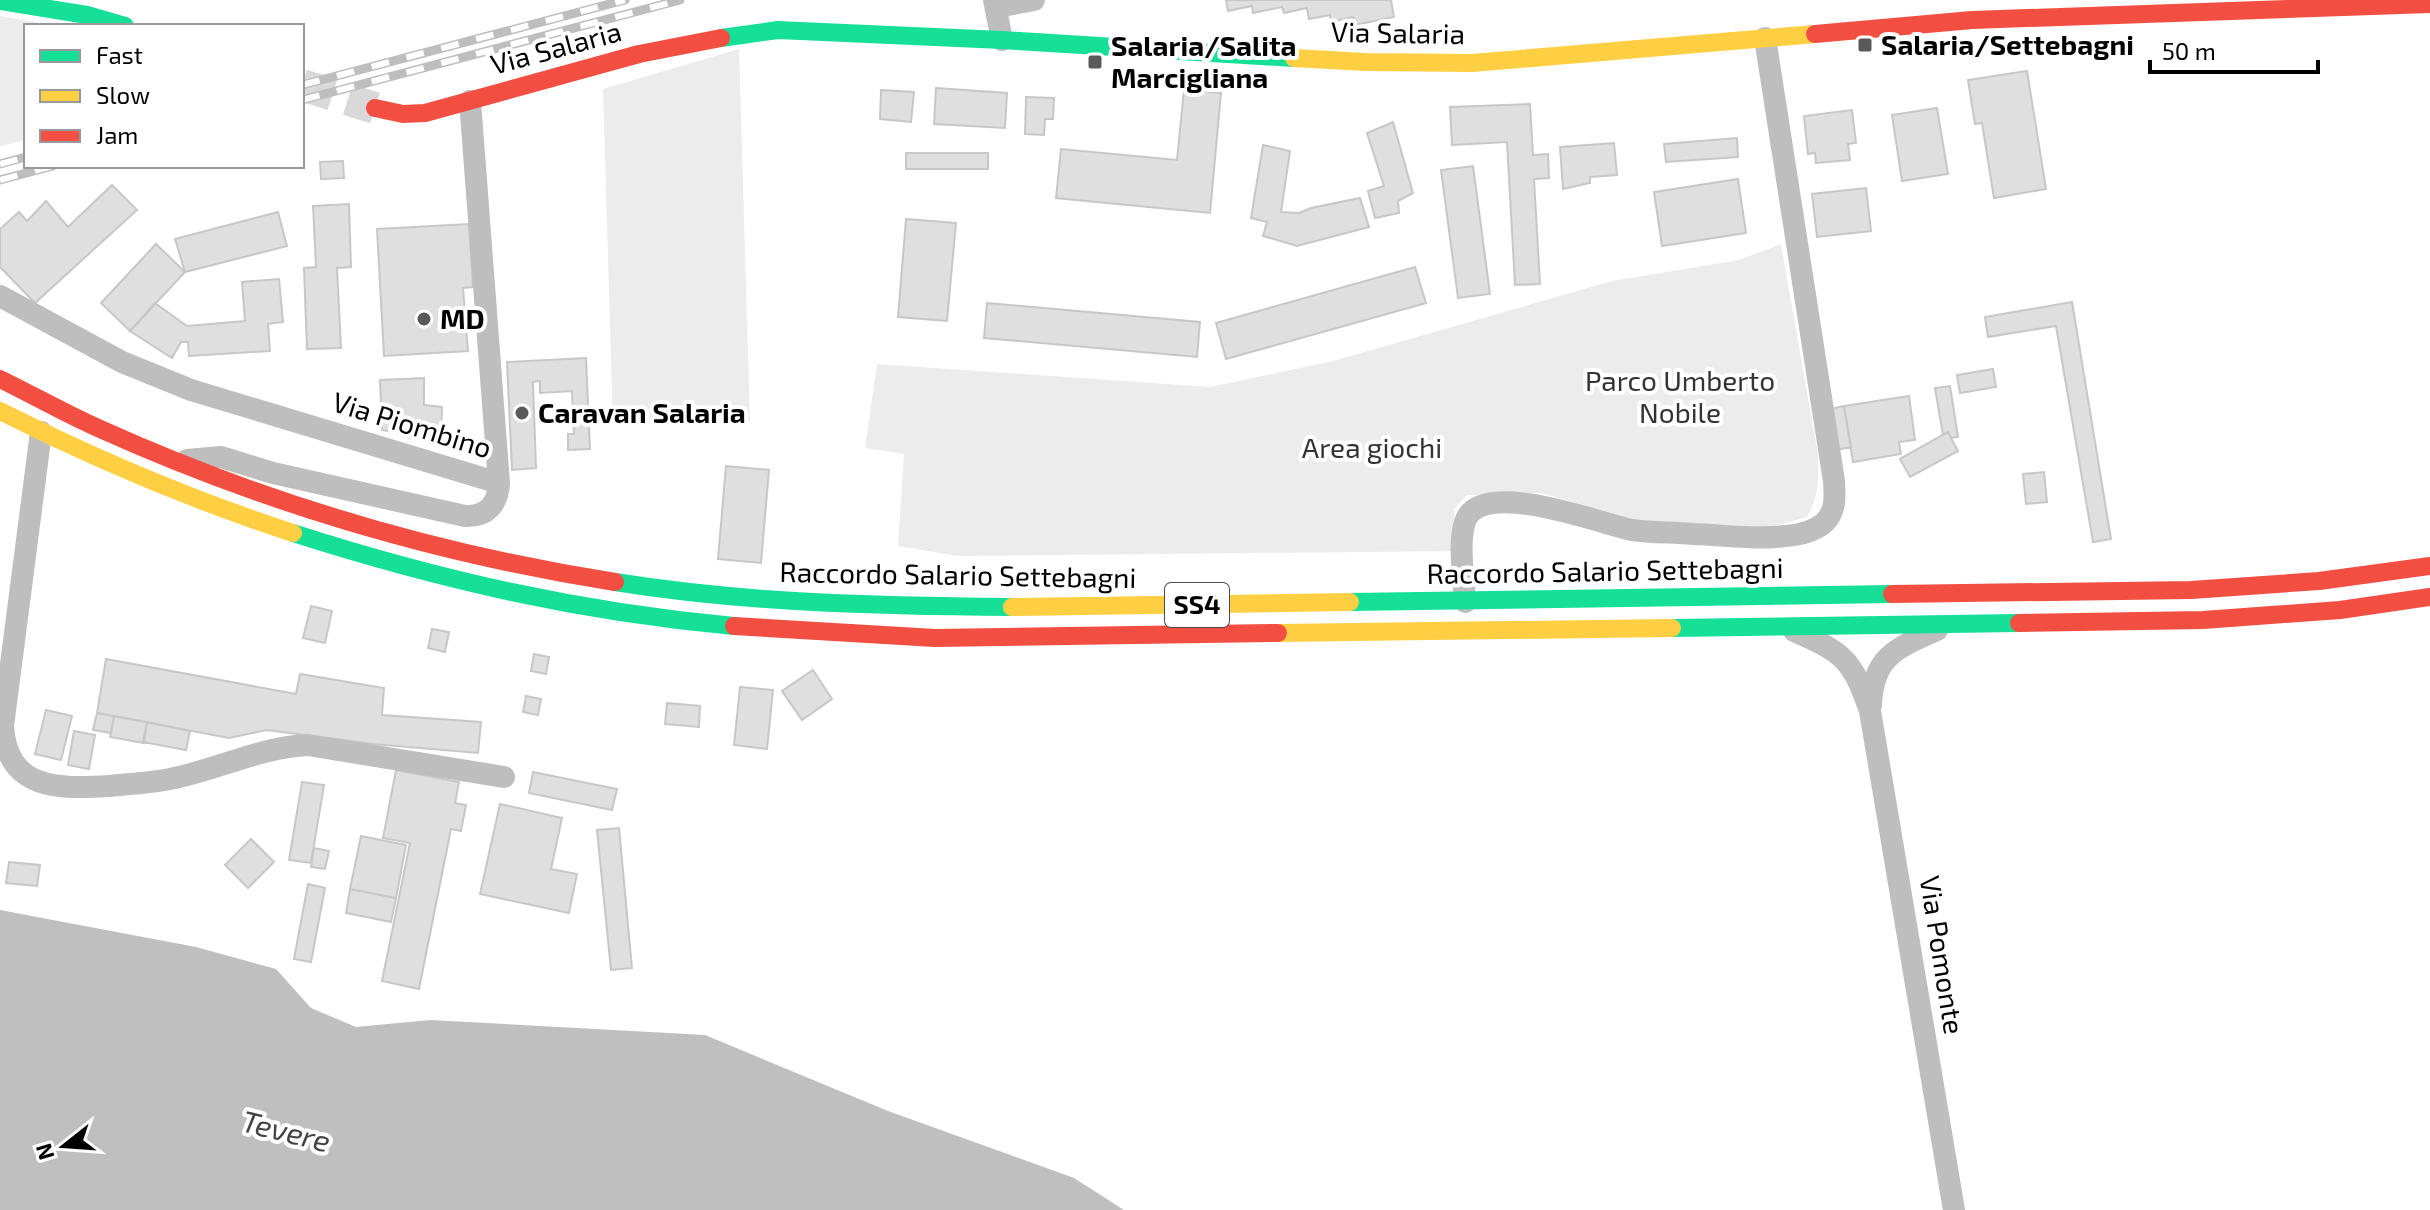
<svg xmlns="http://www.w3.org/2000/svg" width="2430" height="1210" font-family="'Exo 2',sans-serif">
<rect width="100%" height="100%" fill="#fff"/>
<!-- green -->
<path fill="#ececec" d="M 0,16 L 57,26 L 26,26 L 26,140 L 0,146 Z
M 739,49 L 750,421 L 613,425 L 603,89 Z
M 1781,244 L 1818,455 C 1819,479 1819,497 1807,517 L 1760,530 L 1638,520 L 1541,493 L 1467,495 L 1454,509 L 1458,551 L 957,556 L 898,546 L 904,454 L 865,448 L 877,364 L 1210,387 L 1333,361 L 1612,281 L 1739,260 Z"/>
<!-- water -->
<path fill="#bfbfbf" d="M 0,910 L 196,947 L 276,969 L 311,1008 L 356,1027 L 430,1020 L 705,1035 L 888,1111 L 1074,1178 L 1124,1210 L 0,1210 Z"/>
<!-- building -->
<path fill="#dfdfdf" stroke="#c7c7c7" stroke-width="2" d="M 1226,0 L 1391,0 L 1394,17 L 1355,25 L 1353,17 L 1331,22 L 1330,15 L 1309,19 L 1307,8 L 1284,13 L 1282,7 L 1253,13 L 1252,6 L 1228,11 Z
M 2027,71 L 2046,189 L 1994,198 L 1982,123 L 1975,124 L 1968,80 Z
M 936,88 L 1007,93 L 1005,128 L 934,124 Z
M 881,90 L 914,92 L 911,122 L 880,119 Z
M 1184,90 L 1221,93 L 1210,213 L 1056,198 L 1061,149 L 1177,160 Z
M 1026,97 L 1054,98 L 1053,119 L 1045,119 L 1044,135 L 1025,134 Z
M 1530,104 L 1533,155 L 1548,154 L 1549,178 L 1534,179 L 1540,284 L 1515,285 L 1507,142 L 1452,145 L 1450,107 Z
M 1937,108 L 1948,174 L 1902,181 L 1892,115 Z
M 1852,110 L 1856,143 L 1848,144 L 1850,160 L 1816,163 L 1815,153 L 1808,154 L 1804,116 Z
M 1393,122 L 1413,193 L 1398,201 L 1399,213 L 1375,218 L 1368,191 L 1384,186 L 1367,133 Z
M 1737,138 L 1738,157 L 1666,162 L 1664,144 Z
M 1614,143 L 1617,175 L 1590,177 L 1590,183 L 1563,189 L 1560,147 Z
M 1263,145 L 1290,151 L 1281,212 L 1299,213 L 1311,208 L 1360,198 L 1369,227 L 1297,246 L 1263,236 L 1267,222 L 1251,218 Z
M 906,153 L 988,153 L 988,169 L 906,169 Z
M 343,161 L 344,178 L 321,179 L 320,162 Z
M 1473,166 L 1490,294 L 1458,298 L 1441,170 Z
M 1738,179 L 1746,233 L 1662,246 L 1654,192 Z
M 112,185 L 137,210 L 35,303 L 0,267 L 0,229 L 19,212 L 27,221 L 46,201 L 68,227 Z
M 1866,188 L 1871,231 L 1817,237 L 1812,194 Z
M 349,204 L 351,267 L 337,268 L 341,348 L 307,349 L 304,268 L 316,267 L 313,206 Z
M 278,212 L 287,246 L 185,272 L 175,239 Z
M 906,219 L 956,223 L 947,321 L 898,317 Z
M 469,224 L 473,287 L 463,288 L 468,351 L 384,356 L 377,229 Z
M 156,244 L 185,272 L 130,331 L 101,303 Z
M 1415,267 L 1426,303 L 1226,359 L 1216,323 Z
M 279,279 L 283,322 L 268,324 L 270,351 L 189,356 L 188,342 L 181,342 L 172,358 L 130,331 L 155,303 L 187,326 L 245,321 L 242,282 Z
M 2072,302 L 2111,539 L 2093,542 L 2056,326 L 1988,337 L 1985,317 Z
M 987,303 L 1200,322 L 1197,357 L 984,338 Z
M 586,358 L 590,449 L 568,450 L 568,434 L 574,434 L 572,391 L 540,393 L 540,381 L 533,382 L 536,468 L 512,470 L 507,362 Z
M 1993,369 L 1996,387 L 1960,393 L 1957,375 Z
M 424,378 L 424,405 L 442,407 L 441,441 L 382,430 L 380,380 Z
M 1950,386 L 1958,437 L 1951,438 L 1948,432 L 1943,435 L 1935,388 Z
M 1909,396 L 1915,440 L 1899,442 L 1901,454 L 1853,462 L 1844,406 Z
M 1844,406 L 1851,447 L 1836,450 L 1830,409 Z
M 1948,432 L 1958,451 L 1910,477 L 1900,459 Z
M 726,466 L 769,470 L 761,563 L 718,559 Z
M 2044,472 L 2047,502 L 2026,504 L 2023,474 Z
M 311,606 L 332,611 L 325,643 L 303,638 Z
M 432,629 L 449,632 L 445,652 L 428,648 Z
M 534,654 L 549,657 L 546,674 L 531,671 Z
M 106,659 L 296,694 L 300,674 L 384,688 L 382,715 L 481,722 L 478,753 L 373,744 L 267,730 L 229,738 L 97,713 Z
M 813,670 L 832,699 L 802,720 L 782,691 Z
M 740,687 L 773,690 L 767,749 L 734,745 Z
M 526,696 L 541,699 L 538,715 L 523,712 Z
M 667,703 L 700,706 L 699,727 L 665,724 Z
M 46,710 L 72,716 L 61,760 L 35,754 Z
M 97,713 L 114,716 L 111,733 L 93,730 Z
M 114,716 L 147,722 L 144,743 L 110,737 Z
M 147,722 L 190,731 L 186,750 L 143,742 Z
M 74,731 L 95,735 L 89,769 L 68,765 Z
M 396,770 L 459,782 L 455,803 L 466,805 L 461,831 L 451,829 L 419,989 L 382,981 L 410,843 L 383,838 Z
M 533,772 L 617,789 L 612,810 L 529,793 Z
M 302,782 L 324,785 L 311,863 L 289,860 Z
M 500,804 L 562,818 L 551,869 L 577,874 L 569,913 L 480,894 Z
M 619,828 L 632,968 L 611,970 L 597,830 Z
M 361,836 L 406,845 L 396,898 L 350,889 Z
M 251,839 L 274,862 L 248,888 L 225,865 Z
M 314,848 L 329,851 L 325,869 L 311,867 Z
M 9,862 L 40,865 L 37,886 L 6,883 Z
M 308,884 L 325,888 L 311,962 L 294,959 Z
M 350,889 L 396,898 L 391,922 L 346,913 Z"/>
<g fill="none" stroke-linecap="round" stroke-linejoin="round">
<!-- secondary-tunnel -->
<path stroke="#d9d9d9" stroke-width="32" stroke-dasharray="32 16" stroke-linecap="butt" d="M 302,85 L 375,108"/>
<!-- street -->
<path stroke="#bebebe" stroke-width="22" d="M 994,0 L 1002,40
M 996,7 L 1034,0
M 0,296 L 122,362 L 191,390 L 499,483
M 41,432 L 3,726 C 7,790 58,789 109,786 C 129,784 150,783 170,779 C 217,770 260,747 308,745 L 504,777
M 187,460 L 221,457 L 273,473 L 465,516 C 487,517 498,504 499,483 L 470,101
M 1465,602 C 1464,580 1455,527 1471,512 C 1499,485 1597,522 1632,530 C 1652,533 1673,532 1693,534 C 1723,535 1755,540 1785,536 C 1799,535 1815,531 1825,522 C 1836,511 1835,496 1834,481 L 1765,38
M 1794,631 C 1844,653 1852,659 1870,711 L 1954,1210
M 1871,705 C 1873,656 1897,648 1937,630"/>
<!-- fast -->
<path stroke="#16e098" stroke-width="18" d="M 0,1 L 87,15 L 125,26
M 721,38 L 778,30 L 1002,40 L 1294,58
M 293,533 C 440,580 580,612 734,626
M 615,582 C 746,603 879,606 1012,607
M 1350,602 L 1892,594
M 1672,628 L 2019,623"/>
<!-- slow -->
<path stroke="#ffcf43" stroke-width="18" d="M 1294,58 L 1365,62 L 1472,63 L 1815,34
M 0,411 C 95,459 192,500 293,533
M 1012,607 L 1350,602
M 1278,633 L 1672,628"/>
<!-- jam -->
<path stroke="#f24e42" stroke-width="18" d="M 1815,34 L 1972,20 L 2430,4
M 375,108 L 403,114 L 425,113 L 639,54 L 721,38
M 0,379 C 33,395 64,413 98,428 C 262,502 436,554 615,582
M 1892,594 L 2191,590 L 2319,581 L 2430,566
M 2019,623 L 2203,620 L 2340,610 L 2430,597
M 734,626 L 935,638 L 1278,633"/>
<!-- rail casing -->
<g stroke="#bebebe" stroke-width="9">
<path id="rail" d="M 302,85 L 625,0
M 302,100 L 680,0
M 0,164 L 26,157
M 0,180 L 53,166"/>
</g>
<!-- rail -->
<use href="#rail" stroke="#fff" stroke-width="6" stroke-dasharray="18" stroke-linecap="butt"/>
</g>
<!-- markers -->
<g fill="#595959" stroke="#fff" stroke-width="3">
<rect x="1857" y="37" width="16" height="16" rx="4"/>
<rect x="1087" y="54" width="16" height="16" rx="4"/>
<circle cx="424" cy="319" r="8"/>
<circle cx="522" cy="413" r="8"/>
</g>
<g text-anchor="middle" stroke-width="8" stroke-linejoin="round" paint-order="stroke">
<!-- shield labels -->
<rect fill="#fff" stroke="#4c4c4c" stroke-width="2" x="1165" y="583" width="64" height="44" rx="6"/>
<g font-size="26" font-weight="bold" fill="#000">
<text x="1197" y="614">SS4</text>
</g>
<!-- street labels -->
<g font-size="28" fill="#000" stroke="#fff">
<text transform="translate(1398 33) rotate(1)" y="10">Via Salaria</text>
<text transform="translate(556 48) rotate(-15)" y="10">Via Salaria</text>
<text transform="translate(412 425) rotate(17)" y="10">Via Piombino</text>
<text transform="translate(1605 571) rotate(-1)" y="10">Raccordo Salario Settebagni</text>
<text transform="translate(958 575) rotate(1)" y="10">Raccordo Salario Settebagni</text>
<text transform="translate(1942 955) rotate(81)" y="10">Via Pomonte</text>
</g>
<!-- poi labels -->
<g font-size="28" font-weight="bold" fill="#000" stroke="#fff" text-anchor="start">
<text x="1881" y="55">Salaria/Settebagni</text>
<text x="1111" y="56">Salaria/Salita<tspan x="1111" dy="32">Marcigliana</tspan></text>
<text x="440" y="329">MD</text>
<text x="538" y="423">Caravan Salaria</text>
</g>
<!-- park labels -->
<g font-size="28" fill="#333" stroke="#fff">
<text x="1680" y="391">Parco Umberto<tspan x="1680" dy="32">Nobile</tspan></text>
<text x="1372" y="458">Area giochi</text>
</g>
<!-- water labels -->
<g font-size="30" font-style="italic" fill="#444" stroke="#fff">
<text transform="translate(286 1132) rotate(14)" y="10">Tevere</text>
</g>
</g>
<!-- legend -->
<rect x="24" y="24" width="280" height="144" fill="#ffffff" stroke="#999999" stroke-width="2"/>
<rect x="40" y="50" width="40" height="12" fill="#16e098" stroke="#999999" stroke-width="2"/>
<text x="96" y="64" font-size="24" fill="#000000">Fast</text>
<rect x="40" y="90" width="40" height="12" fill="#ffcf43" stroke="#999999" stroke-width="2"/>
<text x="96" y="104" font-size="24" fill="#000000">Slow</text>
<rect x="40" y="130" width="40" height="12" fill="#f24e42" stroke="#999999" stroke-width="2"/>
<text x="96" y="144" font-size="24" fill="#000000">Jam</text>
<!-- north arrow -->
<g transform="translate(64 1146) rotate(253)" stroke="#ffffff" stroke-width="6" paint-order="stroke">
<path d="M0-6L14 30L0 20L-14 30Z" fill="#000000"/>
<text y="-12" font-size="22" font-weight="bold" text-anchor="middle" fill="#000000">N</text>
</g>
<!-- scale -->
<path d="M2150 60v12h168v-12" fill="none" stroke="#000000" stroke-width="4"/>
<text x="2162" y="60" font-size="24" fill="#000000" stroke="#ffffff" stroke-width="6" paint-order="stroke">50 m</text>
</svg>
